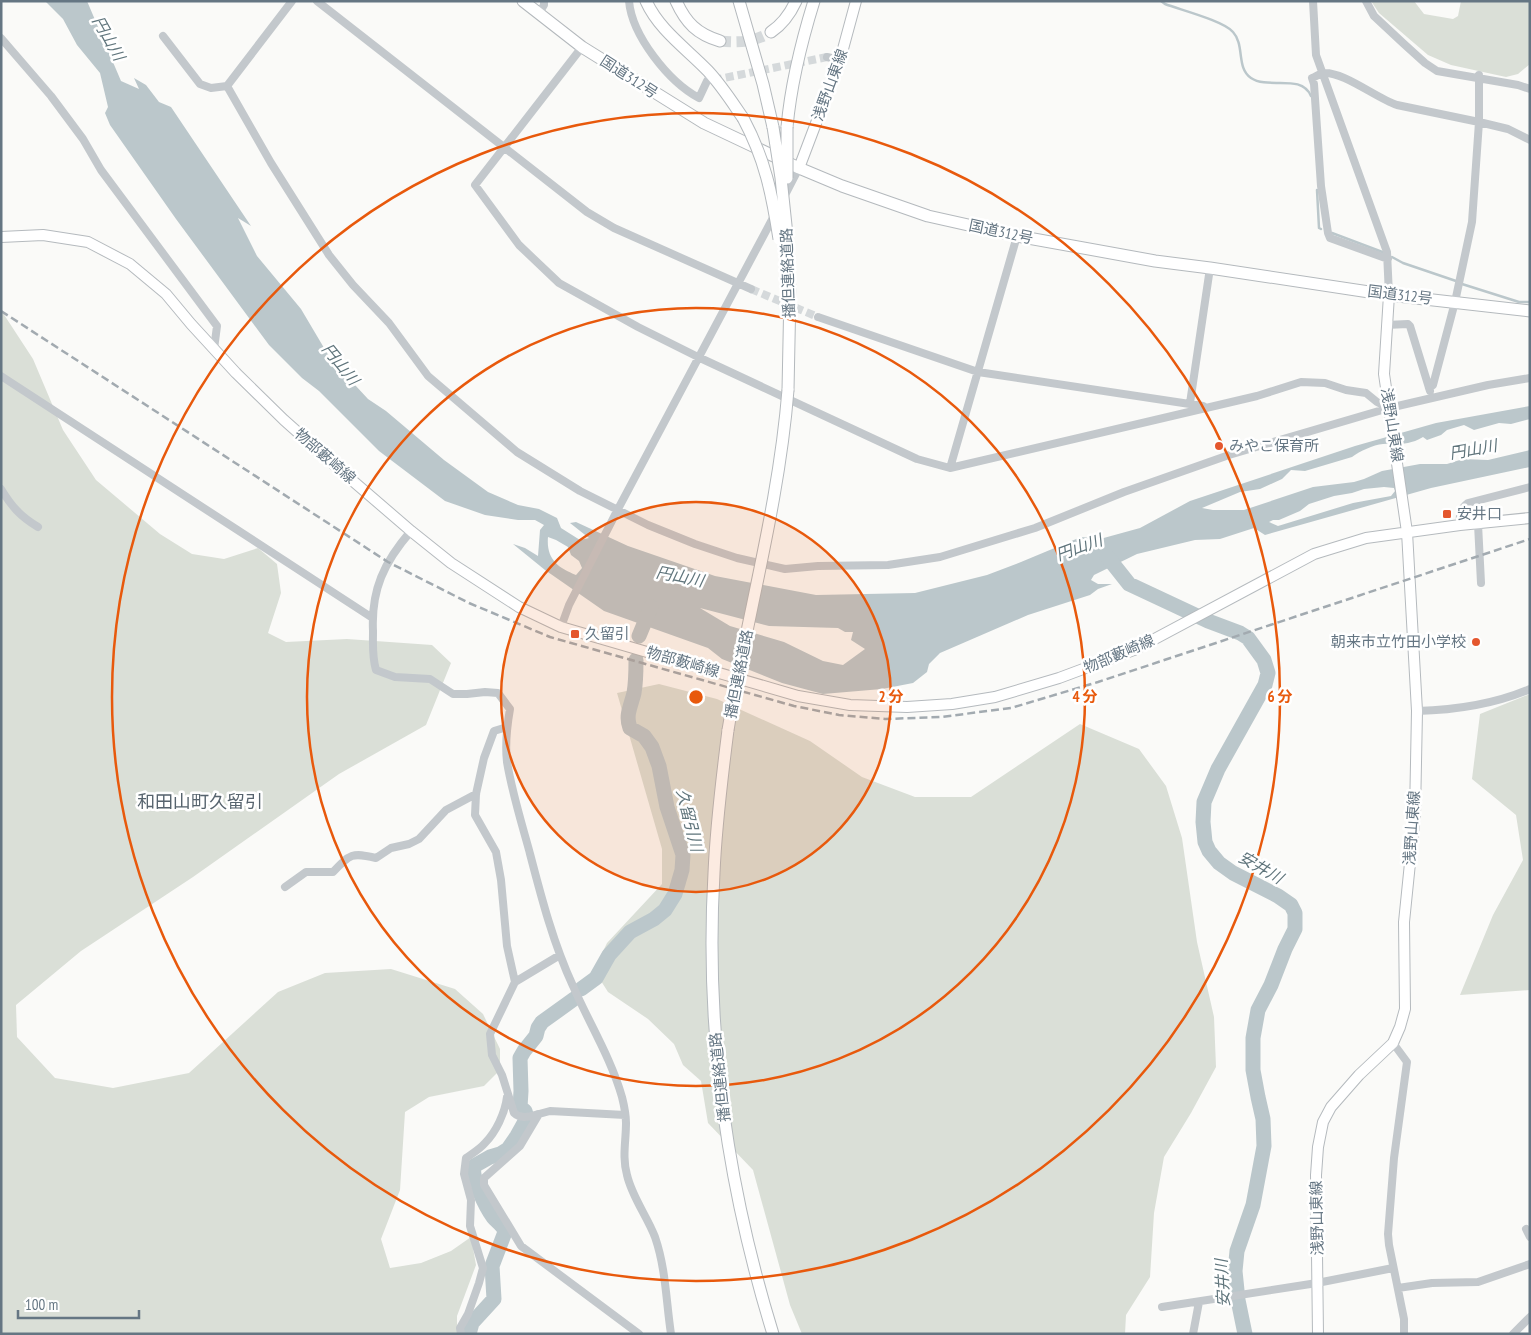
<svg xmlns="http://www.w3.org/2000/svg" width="1531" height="1335" font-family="'PT Sans Narrow','Noto Sans JP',sans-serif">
<rect width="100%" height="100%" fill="#fafaf8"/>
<!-- green -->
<path fill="#dadfd7" d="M 1371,1 L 1414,1 L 1424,14 L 1453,19 L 1458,16 L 1461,1 L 1530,1 L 1530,64 L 1518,74 L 1506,77 L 1451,65 L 1428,55 L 1379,13 Z
M 1,310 L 33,359 L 63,430 L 96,480 L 160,534 L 192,554 L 224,559 L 258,548 L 277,564 L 281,593 L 268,633 L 286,642 L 347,639 L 432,645 L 451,663 L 426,725 L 339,774 L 193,877 L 81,951 L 16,1005 L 17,1037 L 55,1078 L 113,1088 L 189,1073 L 278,992 L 325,973 L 391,969 L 455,989 L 483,1014 L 500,1049 L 500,1070 L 484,1086 L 429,1097 L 405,1112 L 400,1190 L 381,1239 L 390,1268 L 421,1263 L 451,1251 L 471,1237 L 476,1265 L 457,1316 L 457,1334 L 1,1334 Z
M 659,684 L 717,699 L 759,718 L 810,741 L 862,777 L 915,797 L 971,797 L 1080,724 L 1139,749 L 1166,786 L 1182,838 L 1197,942 L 1214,1017 L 1216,1067 L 1191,1113 L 1164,1157 L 1154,1213 L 1150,1277 L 1126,1315 L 1125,1334 L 802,1334 L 790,1305 L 753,1170 L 708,1123 L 701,1081 L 683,1065 L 674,1044 L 648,1019 L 608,992 L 594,970 L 607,943 L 662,884 L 662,849 L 617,693 Z
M 1530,694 L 1530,990 L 1460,995 L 1493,915 L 1523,860 L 1516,815 L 1472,779 L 1480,714 Z"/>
<!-- water -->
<path fill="#bbc7cb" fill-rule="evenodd" d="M 45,1 L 87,1 L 121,81 L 139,89 L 134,78 L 146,85 L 159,102 L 171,107 L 251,226 L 238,218 L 257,256 L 301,309 L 330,358 L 368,399 L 386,411 L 444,460 L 488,492 L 518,505 L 539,509 L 557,518 L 561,528 L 580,540 L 589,538 L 570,523 L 576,522 L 628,546 L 715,576 L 816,595 L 915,593 L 987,575 L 1021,562 L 1081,537 L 1100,539 L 1140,528 L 1190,501 L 1355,446 L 1436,423 L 1530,406 L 1530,419 L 1511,424 L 1499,423 L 1474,430 L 1464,425 L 1447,430 L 1441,435 L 1427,440 L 1423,437 C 1408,446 1399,443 1383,444 C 1373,445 1360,451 1352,457 L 1305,471 L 1291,470 L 1282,479 L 1260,489 L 1240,492 L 1202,508 L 1213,510 L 1244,510 L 1313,487 L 1354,482 L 1364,479 L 1382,471 L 1420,464 L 1447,464 L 1463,459 L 1488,460 L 1530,450 L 1530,467 L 1431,488 L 1265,535 L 1254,528 L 1220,539 L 1195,540 L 1137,554 L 1094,575 L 1091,580 L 1098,584 L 1112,584 L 1098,589 L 1090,595 L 1028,615 L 940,653 L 929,664 L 927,672 L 913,683 L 882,689 L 823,694 L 782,683 L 722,659 L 708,648 L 604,611 L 545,570 L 513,544 L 525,548 L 538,556 L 540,530 L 544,525 L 535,520 L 518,520 L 485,515 L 445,501 L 379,451 L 319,391 L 302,378 L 269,345 L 176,219 L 110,125 L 105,113 L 108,107 L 100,73 L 77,45 L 63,19 ZM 1384,487 L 1394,488 L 1395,491 L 1391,496 L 1353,503 L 1278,526 L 1269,522 L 1273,520 L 1279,520 L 1300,511 L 1309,504 L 1334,496 L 1352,493 L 1364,489 ZM 548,537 L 556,540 L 568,547 L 571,555 L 579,561 L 582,568 L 576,575 C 558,568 546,559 548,537 ZM 700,608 L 769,626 L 838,628 L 845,632 L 853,632 L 851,640 L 865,649 L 843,665 L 823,661 L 784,642 L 730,626 Z"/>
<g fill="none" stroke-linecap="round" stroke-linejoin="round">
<!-- stream -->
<path stroke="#bbc7cb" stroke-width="2.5" d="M 1161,1 L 1165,4 C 1181,10 1224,21 1233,32 C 1245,45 1236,68 1251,78 C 1269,90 1301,73 1311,96
M 1317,190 L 1319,228 L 1321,229
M 1332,233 L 1385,253
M 1392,257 L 1403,263 L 1456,281
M 1462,284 L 1519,302 L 1530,302"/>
<!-- river -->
<path stroke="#bbc7cb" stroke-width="15" d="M 1106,555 L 1129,584 L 1208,621 L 1240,633 L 1248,638 L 1264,660 L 1268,673 L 1265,685 L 1218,769 L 1204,802 L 1203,822 L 1205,842 L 1209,851 L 1219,863 L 1233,873 L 1278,896 L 1291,905 L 1295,913 L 1295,929 L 1285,949 L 1271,985 L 1258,1010 L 1253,1038 L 1253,1070 L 1258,1097 L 1263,1119 L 1264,1146 L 1253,1205 L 1237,1251 L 1235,1271 L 1238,1300 L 1245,1334
M 639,636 L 651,607
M 581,989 L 596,978 L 609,955 L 630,932 L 654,919 L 665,910 L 675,894 L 682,870 L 683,855 L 667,807 L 659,766 L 652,747 L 644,736 L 630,728 C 625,715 631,706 634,693 C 636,682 636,671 636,660
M 469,1334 L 472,1323 L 494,1299 L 492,1266 L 505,1232 C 504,1226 497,1222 493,1217 C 486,1207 471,1178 474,1166 L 490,1157 L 500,1154 L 508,1149 L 517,1136 L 527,1118 L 525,1111 L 520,1107 L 521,1091 L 520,1058 L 524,1051 L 536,1036 L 538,1028 L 542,1022 L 574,999"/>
<!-- minor-tunnel -->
<path stroke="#d5d9db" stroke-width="8" stroke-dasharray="8 4" stroke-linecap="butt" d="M 714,80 L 827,57
M 751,289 L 818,317"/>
<!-- highway-tunnel -->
<path stroke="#d5d9db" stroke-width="11" stroke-dasharray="11 5.5" stroke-linecap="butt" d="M 720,41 C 738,43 755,42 771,32"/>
<!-- major casing -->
<g stroke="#b5babe" stroke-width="12">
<path id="major" d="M 799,168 L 840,60 L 856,1
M 1,237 L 43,235 L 88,242 L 130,264 L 166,294 L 191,324 L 236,373 L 284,420 L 339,469 L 411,531 L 451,563 L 519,607 L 561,627 L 798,696 L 850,705 L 907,707 L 952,704 L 995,697 L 1059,678 L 1134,650 L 1314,554 L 1366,538 L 1460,525 L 1530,518
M 1318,1334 L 1316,1175 L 1318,1147 L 1323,1122 L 1331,1107 L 1359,1075 L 1393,1043 L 1400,1027 L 1405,1009 L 1404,922 L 1415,814 L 1417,711 L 1407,532 L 1384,374 L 1389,295"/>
</g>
<!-- highway casing -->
<g stroke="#b4b9bd" stroke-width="13">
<path id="highway" d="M 523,1 L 582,47 L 704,123 L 799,168 L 842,186 L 928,216 L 1017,236 L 1155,261 L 1210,268 L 1389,295 L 1530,311
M 646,1 C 659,30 687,49 708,71 C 722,86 732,102 743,118
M 676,1 C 686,23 697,34 720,41
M 739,1 L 763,84 L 773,127
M 771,32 C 783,24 790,14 796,1
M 787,127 C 791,83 801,43 814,1
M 787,235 L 790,292 L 788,390
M 728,730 C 722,777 716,825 714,873 C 705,1029 727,1185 773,1334"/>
</g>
<!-- minor -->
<path stroke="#c3c8cc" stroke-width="8" d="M 317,1 L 587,212 L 614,228 L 751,289
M 629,1 C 632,36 669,82 699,98 L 707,81
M 1313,1 L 1316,55 L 1387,252 L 1389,295
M 1366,1 L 1374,16 L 1404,44 L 1425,63 L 1437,71 L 1518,85 L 1530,89
M 539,13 L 544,5 L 544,1
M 163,36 L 200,84 L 211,88 L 227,86 L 292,1
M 1,38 L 51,96 L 83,139 L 101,170 L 217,326 L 214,349
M 582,47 L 475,185 L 519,245 L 559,283 L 638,327 L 698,357 L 917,459 L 950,468 L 1257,396 L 1301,382 L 1325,383 L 1346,390 L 1366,393 L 1377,402 L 1389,408
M 827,57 L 840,60
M 227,86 L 271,163 L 329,255 L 353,285 L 389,323 L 428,376 L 517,452 L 580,491 L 648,525 L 695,544 L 737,558 L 785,569 L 818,566 L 888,565 L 940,557 L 1035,528 L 1124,492 L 1229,455 L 1389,408 L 1488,385 L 1530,378
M 784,197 L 799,168
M 1388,259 L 1330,238 L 1328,233 L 1321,186 L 1314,84 L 1312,78 C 1315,77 1319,74 1323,73 C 1343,71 1376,98 1397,105 L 1479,122 L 1508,129 L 1530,140
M 818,317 L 978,372 L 1203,406
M 1386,325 L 1408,324 L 1410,326 L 1430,391
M 1,376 L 371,617
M 1429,388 L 1433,385 L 1455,302 L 1472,222 L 1479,122 L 1479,75
M 1190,403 L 1210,268
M 950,468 L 1017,236
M 1,489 C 12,507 20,516 38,527
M 1478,524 L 1481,583
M 1460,525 C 1459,515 1460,509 1468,503 L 1530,487
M 411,531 C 384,562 371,590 373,631 C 373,645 372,657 376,670 L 395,677 L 430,679 L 453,694 L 467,694 L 485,692 L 498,693 L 510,709 C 507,726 505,745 507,762 C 512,792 521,821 529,850 C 541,896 553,943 573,986 C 589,1023 611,1058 622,1097 C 624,1105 626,1115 626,1123 C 626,1141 622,1157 627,1175 C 632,1197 647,1216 655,1237 C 666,1269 666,1301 671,1334
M 561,627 L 569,605 L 618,509 L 775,214
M 1417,711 C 1455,710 1495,704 1530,689
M 507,727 L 494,731 L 484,758 L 476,794 L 475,815 L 496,852 L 501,880 L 507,946 L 515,982 L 490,1034 L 492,1055 L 502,1075 L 514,1113 C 521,1120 531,1116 539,1114
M 285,887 L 306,872 L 333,872 C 350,854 352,852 376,858 L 391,848 L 409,844 L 419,839 L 446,810 L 476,794
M 515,982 L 560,955
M 1393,1043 L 1407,1062 L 1394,1158 L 1388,1234 L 1389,1245 L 1404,1319 L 1404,1334
M 625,1115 L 550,1111 L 539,1114 L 520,1146 L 484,1178 L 484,1185 L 521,1246 L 639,1334
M 1526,1229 L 1530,1237
M 1398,1288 L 1432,1283 L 1478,1282 L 1530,1264
M 1162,1307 L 1317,1283 L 1393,1268
M 461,1334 L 460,1328 L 468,1314 L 479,1283 L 483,1268 L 470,1226 L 471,1200 L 464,1174 L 466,1158 C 473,1153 480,1149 485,1143 C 496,1132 505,1113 507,1097
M 1193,1334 L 1199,1302
M 1513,1334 L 1530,1317"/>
<!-- major -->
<use href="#major" stroke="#fff" stroke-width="10"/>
<!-- highway -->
<use href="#highway" stroke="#fff" stroke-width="11"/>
<!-- rail -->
<path stroke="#a2aab0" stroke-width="2.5" stroke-dasharray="8 4" stroke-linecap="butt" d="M 1,311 L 388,562 L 469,603 L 550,637 L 794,706 L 839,715 L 885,719 L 941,717 L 1011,708 L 1098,682 L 1530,539"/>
<!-- highway-bridge casing -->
<g stroke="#b4b9bd" stroke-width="13" stroke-linecap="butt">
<path id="highway-bridge" d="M 743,118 C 765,159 772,194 779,239
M 773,127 L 781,178 L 787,235
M 787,127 L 787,178
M 728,730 C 747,616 779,504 788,390"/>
</g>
<!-- highway-bridge -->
<use href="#highway-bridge" stroke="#fff" stroke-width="11"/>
</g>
<!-- distance rings -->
<circle cx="696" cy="697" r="195" fill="#e8590c" fill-opacity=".12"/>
<g fill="none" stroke="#e8590c" stroke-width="2.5">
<circle cx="696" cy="697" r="195"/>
<circle cx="696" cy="697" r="389"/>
<circle cx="696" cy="697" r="584"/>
</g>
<!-- markers -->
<g fill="#e4572e" stroke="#fff" stroke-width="2">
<circle cx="1219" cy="446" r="5"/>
<rect x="1442" y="509" width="10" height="10" rx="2.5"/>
<rect x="570" y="629" width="10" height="10" rx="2.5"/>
<circle cx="1476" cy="642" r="5"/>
</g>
<g text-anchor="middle" stroke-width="5" stroke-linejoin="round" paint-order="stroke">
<!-- street labels -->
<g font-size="15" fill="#657683" stroke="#fff">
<text transform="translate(629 77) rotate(33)" y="5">国道312号</text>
<text transform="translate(830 85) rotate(-70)" y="5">浅野山東線</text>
<text transform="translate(1001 232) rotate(12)" y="5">国道312号</text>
<text transform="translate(788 273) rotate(-92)" y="5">播但連絡道路</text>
<text transform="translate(1400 295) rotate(7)" y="5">国道312号</text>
<text transform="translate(1392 425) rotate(81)" y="5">浅野山東線</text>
<text transform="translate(325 456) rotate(41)" y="5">物部藪崎線</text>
<text transform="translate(1119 654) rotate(-23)" y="5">物部藪崎線</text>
<text transform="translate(683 662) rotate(16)" y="5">物部藪崎線</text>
<text transform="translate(739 674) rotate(-79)" y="5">播但連絡道路</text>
<text transform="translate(1412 828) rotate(-86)" y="5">浅野山東線</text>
<text transform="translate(720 1077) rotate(-96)" y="5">播但連絡道路</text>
<text transform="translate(1317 1218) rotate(-91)" y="5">浅野山東線</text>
</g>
<!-- poi labels -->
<g font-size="15" fill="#657683" stroke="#fff" text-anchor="start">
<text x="1229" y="451">みやこ保育所</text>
<text x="1457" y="519">安井口</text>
<text x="585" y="639">久留引</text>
<text x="1466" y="647" text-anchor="end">朝来市立竹田小学校</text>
</g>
<!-- water labels -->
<g font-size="16" font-style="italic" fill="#60757c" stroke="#fff">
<text transform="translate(109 38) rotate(61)" y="6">円山川</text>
<text transform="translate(341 364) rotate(51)" y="6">円山川</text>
<text transform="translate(1473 449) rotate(-10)" y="6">円山川</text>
<text transform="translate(1079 547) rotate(-20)" y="6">円山川</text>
<text transform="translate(680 576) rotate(11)" y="6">円山川</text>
<text transform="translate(690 820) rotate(76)" y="6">久留引川</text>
<text transform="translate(1261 867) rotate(30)" y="6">安井川</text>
<text transform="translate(1222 1283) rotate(-93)" y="6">安井川</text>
</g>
<!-- quarter labels -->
<g font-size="18" fill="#57646e" stroke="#fff">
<text x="200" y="808">和田山町久留引</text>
</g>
</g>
<circle cx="696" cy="697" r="8" fill="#e8590c" stroke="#fff" stroke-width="2.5"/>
<g font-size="15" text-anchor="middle" font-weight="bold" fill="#e8590c" stroke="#fff" stroke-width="5" stroke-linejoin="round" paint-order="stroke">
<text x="891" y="702">2 分</text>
<text x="1085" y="702">4 分</text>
<text x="1280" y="702">6 分</text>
</g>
<!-- border -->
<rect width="1531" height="1335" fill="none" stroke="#657683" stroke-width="5"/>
<!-- scale -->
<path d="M18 1310v8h121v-8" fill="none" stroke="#657683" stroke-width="2.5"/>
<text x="25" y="1310" font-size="15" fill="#657683" stroke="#ffffff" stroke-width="4" paint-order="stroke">100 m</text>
</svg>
